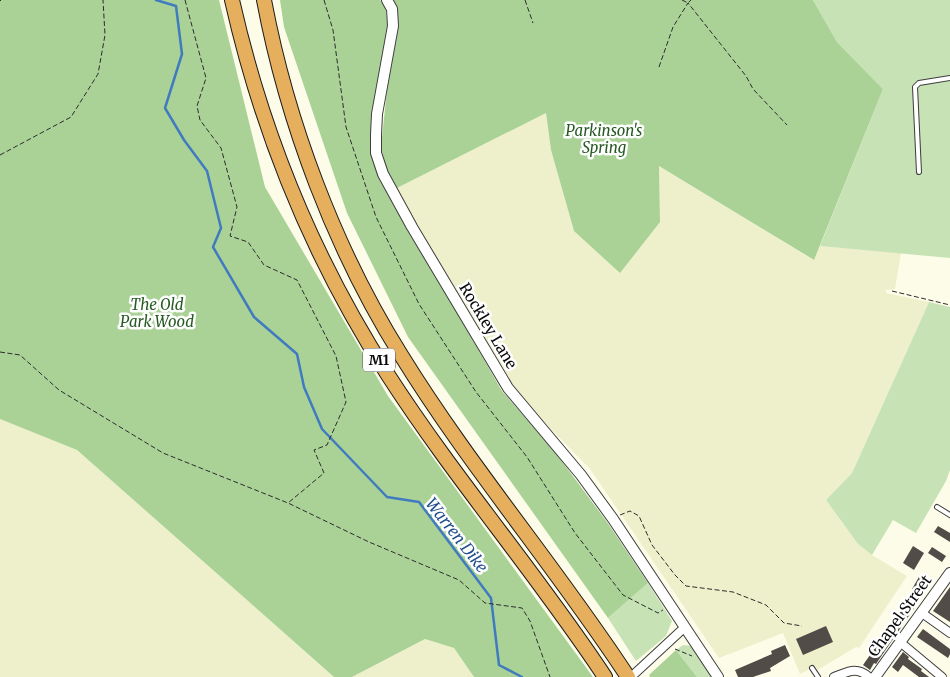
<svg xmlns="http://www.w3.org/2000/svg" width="950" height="677" font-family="Merriweather,serif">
<rect width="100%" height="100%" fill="#fdfce8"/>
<!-- farmland -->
<path fill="#eef0cc" d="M 546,113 L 551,150 L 574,231 L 660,222 L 659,166 L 813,260 L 820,246 L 901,253 L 895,289 L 886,290 L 886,293 L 929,302 L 852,473 L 826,500 L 858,544 L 872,555 L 907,576 L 859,648 L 856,647 L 816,671 L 814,667 L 800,674 L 783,633 L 719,658 L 590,469 L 546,424 L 511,385 L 395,189 Z
M 0,419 L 77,450 L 334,677 L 0,677 Z
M 425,639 L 454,648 L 474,677 L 352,677 Z"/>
<!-- green -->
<path fill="#c7e3b6" d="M 813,0 L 950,0 L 950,258 L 820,246 L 883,89 L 837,42 Z
M 929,302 L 950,307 L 950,470 L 946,481 L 916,533 L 893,520 L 872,555 L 858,544 L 826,500 L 852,473 Z
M 648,583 L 672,621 L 666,636 L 636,661 L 608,618 Z
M 683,645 L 691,646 L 713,677 L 697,677 L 676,650 Z"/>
<!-- forest -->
<path fill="#aad297" d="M 0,0 L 219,0 L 265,187 L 388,396 L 593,677 L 474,677 L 454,648 L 425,639 L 352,677 L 334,677 L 77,450 L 0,419 Z
M 280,0 L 380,0 L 385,5 L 388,25 L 372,115 L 371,151 L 379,177 L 502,391 L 555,452 L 607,522 L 648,583 L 608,618 L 408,337 L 347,213 L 284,27 Z
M 392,0 L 813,0 L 837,42 L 883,89 L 814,260 L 659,166 L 660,222 L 620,273 L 574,231 L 551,150 L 546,113 L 395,189 L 387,171 L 381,147 L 388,80 L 398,13 Z
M 676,650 L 697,677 L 650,677 L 649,675 Z"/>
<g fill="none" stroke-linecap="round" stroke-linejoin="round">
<!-- stream -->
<path stroke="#417bbf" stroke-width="2.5" d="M 156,0 L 176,6 L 182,54 L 165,108 L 184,140 L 207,171 L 221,228 L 213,247 L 254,317 L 297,354 L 304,387 L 322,429 L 387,497 L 419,502 L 491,598 L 499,665 L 522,677"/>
</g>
<!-- building -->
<path fill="#514c47" d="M 938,526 L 950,533 L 950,542 L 934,532 Z
M 913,546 L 924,553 L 914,570 L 903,563 Z
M 932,547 L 946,556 L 942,562 L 928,553 Z
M 919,577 L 926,581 L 923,585 L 926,587 L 918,600 L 919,601 L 876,664 L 874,663 L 870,670 L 863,665 L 915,591 L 912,589 Z
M 950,587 L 950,622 L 933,611 Z
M 826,626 L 833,642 L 803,655 L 796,639 Z
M 923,629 L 950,649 L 950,654 L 948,658 L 917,637 Z
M 785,645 L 790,656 L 770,668 L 771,671 L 753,677 L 738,677 L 735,670 L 772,654 L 771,651 Z
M 903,652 L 909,657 L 908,659 L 922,669 L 921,671 L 929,677 L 919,677 L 903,665 L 898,672 L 892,667 Z"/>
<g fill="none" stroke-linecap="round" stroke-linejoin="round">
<!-- service casing -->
<g stroke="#3d3d3d" stroke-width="6">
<path id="service" d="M 919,172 L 915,87 L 919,83 L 950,78
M 937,507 L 950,515
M 812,668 L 818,677"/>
</g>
<!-- minor casing -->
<g stroke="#3d3d3d" stroke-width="10">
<path id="minor" d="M 922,613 L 950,633
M 900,642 L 942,677
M 631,677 L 685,627
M 834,677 C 848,672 856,666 869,677"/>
</g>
<!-- tertiary casing -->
<g stroke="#3d3d3d" stroke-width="12">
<path id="tertiary" d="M 387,0 L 392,9 L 393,26 L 377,114 L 376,135 L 376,153 L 383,174 L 412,227 L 508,388 L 581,475 L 613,519 L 718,677
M 875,677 L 950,573"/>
</g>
<!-- motorway casing -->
<g stroke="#1b1b1b" stroke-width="16">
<path id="motorway" d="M 232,0 C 262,133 314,260 388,375 C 455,479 537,574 605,677
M 264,0 C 287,122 335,250 401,355 C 470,467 556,567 628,677"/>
</g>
<!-- path -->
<path stroke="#2c2c2c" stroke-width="1" stroke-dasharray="5 2.5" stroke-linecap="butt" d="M 185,0 L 206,78 L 197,106 L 200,120 L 221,148 L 237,207 L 230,236 L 248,242 L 264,265 L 297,280 L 336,356 L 346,402 L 327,445 L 314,450 L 324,473 L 288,503
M 324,0 L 333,30 L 346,127 L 376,217 L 419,304 L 476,392 L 527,457 L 575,533 L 623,595 L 658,613 L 663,610
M 525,0 L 533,23
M 682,0 L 688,3 L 691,0
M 0,1 L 1,0
M 659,67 L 673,27 L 688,3 L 746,76 L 753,89 L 787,125
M 0,155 L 71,117 L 98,74 L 105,35 L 103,0
M 892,291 L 950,305
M 0,352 L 20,355 L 59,390 L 163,453 L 288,503 L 369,542 L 459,580 L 485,603 L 522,608 L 530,621 L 550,677
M 620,515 L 630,511 L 639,516 L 652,545 L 675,575 L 686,586 L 733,592 L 766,605 L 784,623 L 802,626
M 675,649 L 692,656"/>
<!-- service -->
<use href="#service" stroke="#fff" stroke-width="4"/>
<!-- minor -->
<use href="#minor" stroke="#fff" stroke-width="8"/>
<!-- tertiary -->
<use href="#tertiary" stroke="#fff" stroke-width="10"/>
<!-- motorway -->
<use href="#motorway" stroke="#e6af5e" stroke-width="14"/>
</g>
<g text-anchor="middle" stroke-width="5" stroke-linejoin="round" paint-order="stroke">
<!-- shield labels -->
<rect fill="#fff" stroke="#545454" stroke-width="1" x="363" y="348.5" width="32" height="23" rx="4"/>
<g font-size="14" font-weight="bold" fill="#0a0a0a">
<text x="379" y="365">M1</text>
</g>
<!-- park labels -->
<g font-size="15" font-style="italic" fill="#265a22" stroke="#fff">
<text x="604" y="136">Parkinson's<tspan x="604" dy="17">Spring</tspan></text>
<text x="157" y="310">The Old<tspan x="157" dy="17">Park Wood</tspan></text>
</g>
<!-- street labels -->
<g font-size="15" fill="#0a0a0a" stroke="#fff">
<text transform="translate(488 326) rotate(59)" y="5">Rockley Lane</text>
<text transform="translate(900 616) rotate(-54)" y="5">Chapel Street</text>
</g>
<!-- water labels -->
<g font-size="16" font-style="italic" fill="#214f8e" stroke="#fff">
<text transform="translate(457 535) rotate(52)" y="6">Warren Dike</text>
</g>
</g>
</svg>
